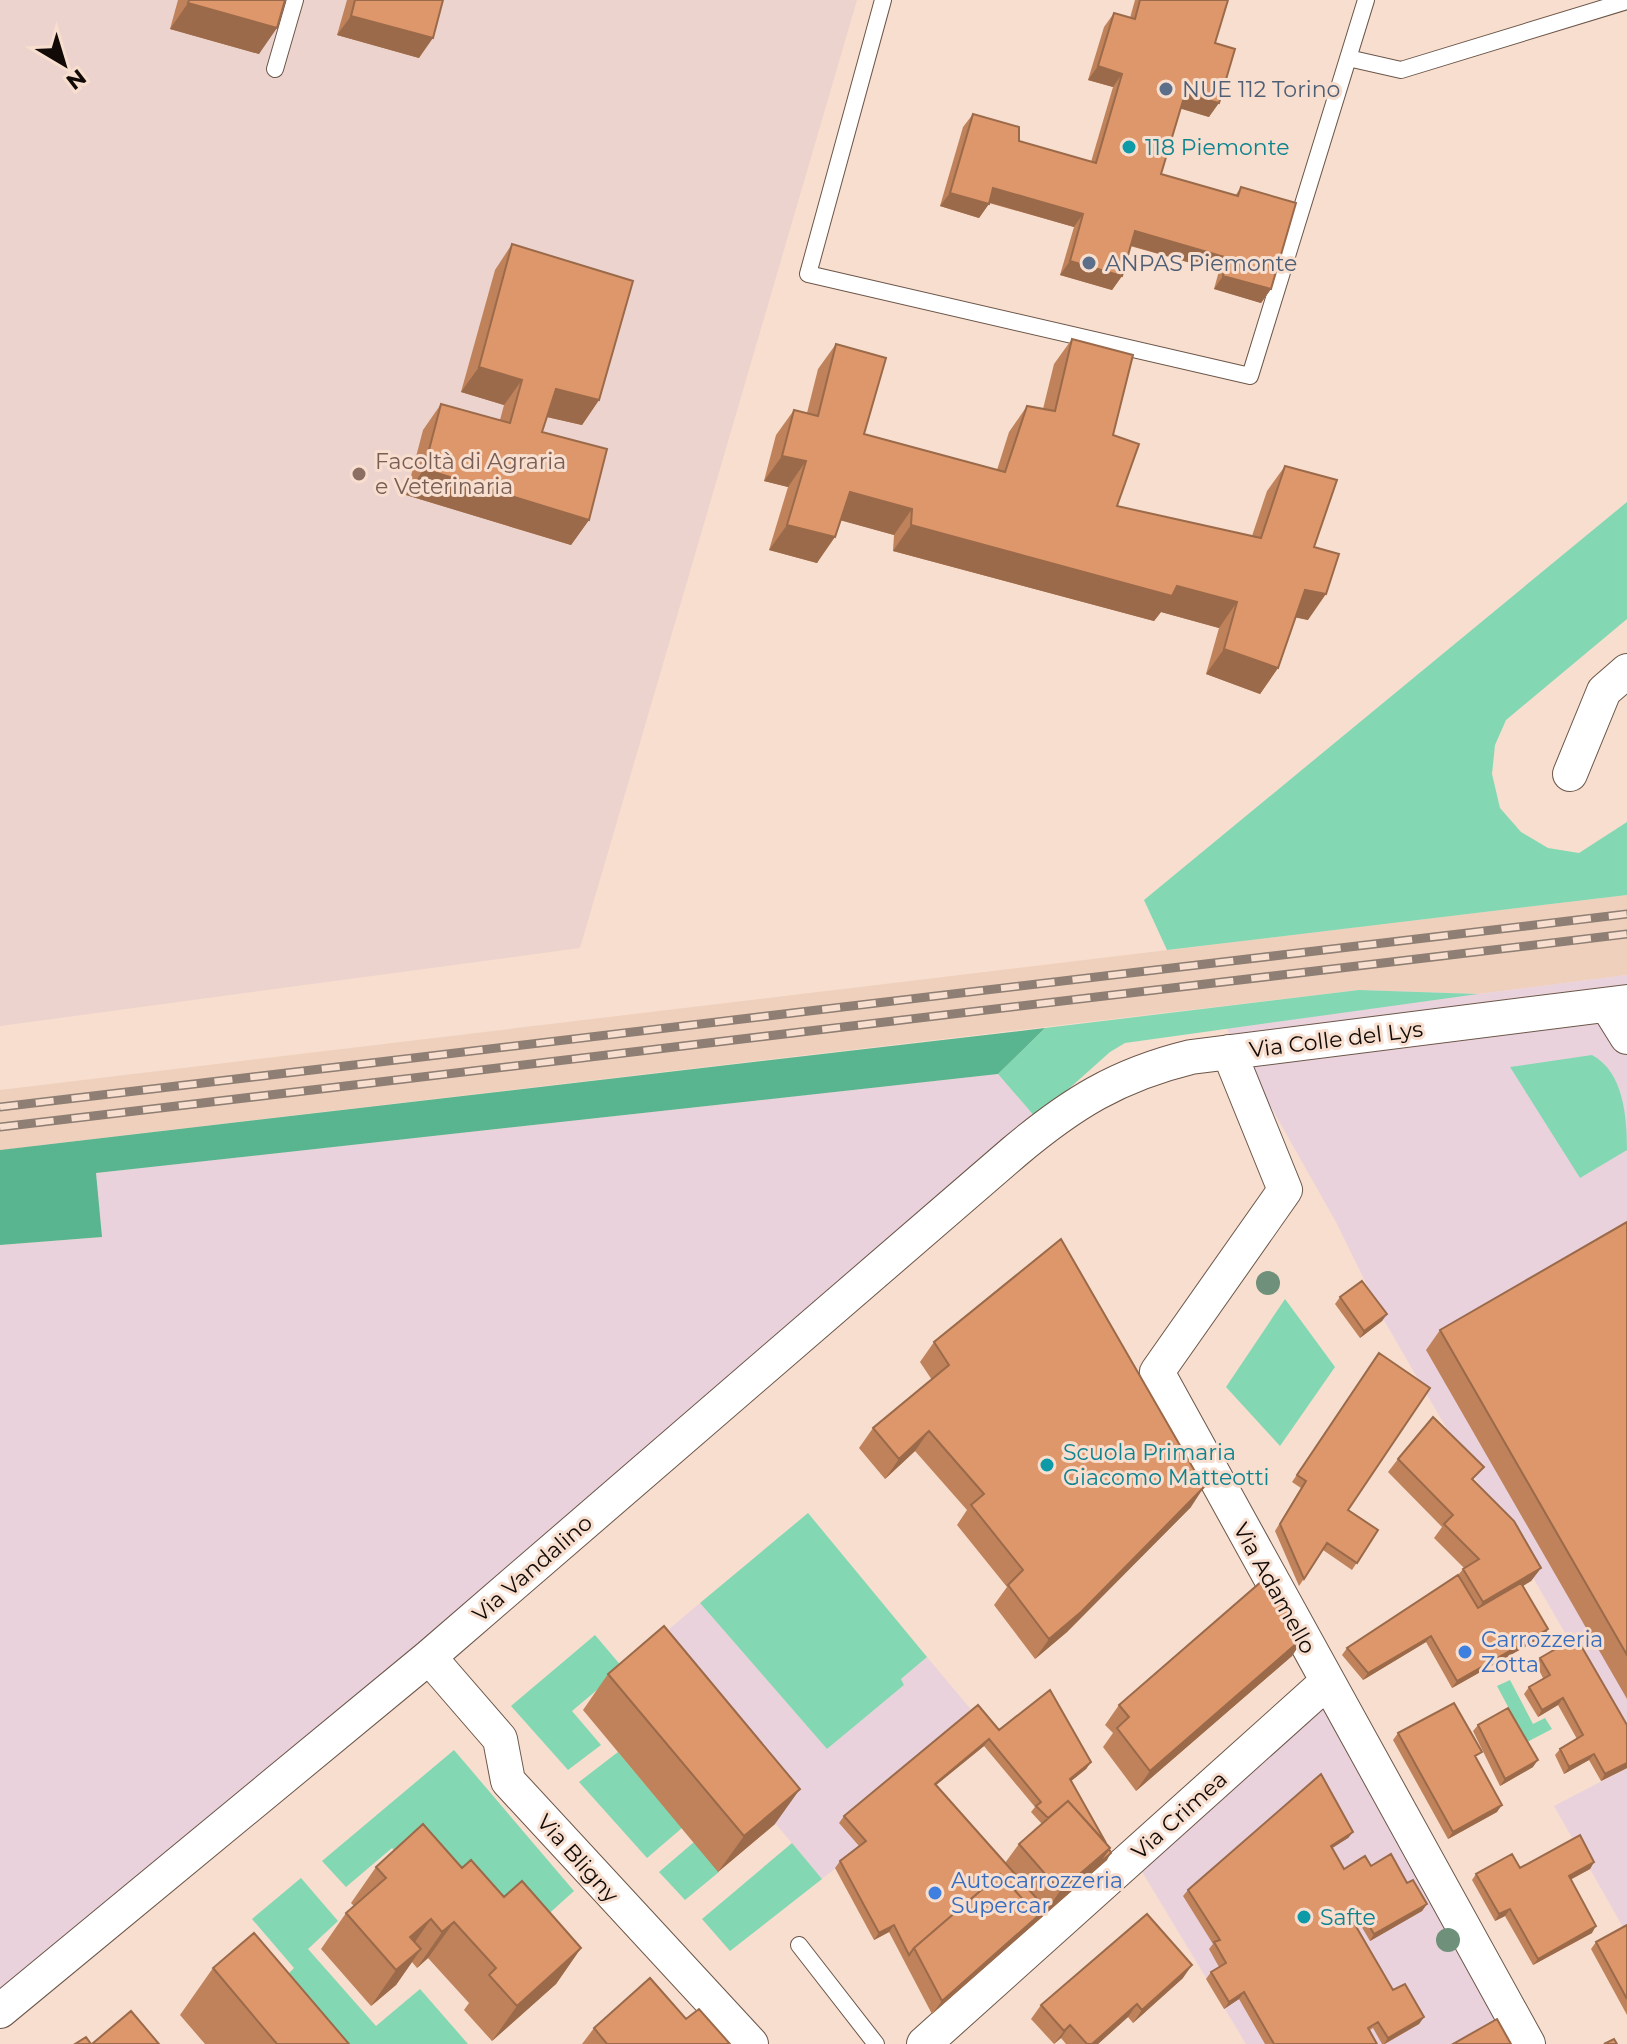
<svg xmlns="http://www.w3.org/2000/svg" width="1627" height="2044" font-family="Montserrat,sans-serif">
<rect width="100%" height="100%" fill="#f7dece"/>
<!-- built -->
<path fill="#efd0bc" d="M 1627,895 L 1627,975 L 1478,994 L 1359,990 L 0,1150 L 0,1090 Z"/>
<!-- industrial -->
<path fill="#ead2dd" d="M 1627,975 L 1627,1740 L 1385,1322 L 1336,1222 L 1215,1008 L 1359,990 L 1478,994 Z
M 998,1074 L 1036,1118 L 0,2008 L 0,1245 L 102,1237 L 95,1173 Z
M 700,1603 L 827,1749 L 904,1685 L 901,1679 L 927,1657 L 973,1712 L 840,1824 L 861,1848 L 822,1879 L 636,1657 Z
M 1327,1695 L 1514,2044 L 1246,2044 L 1138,1865 Z
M 1627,1768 L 1627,1934 L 1554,1806 Z"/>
<!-- education -->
<path fill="#edd3cd" d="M 0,0 L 857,0 L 580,948 L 0,1026 Z"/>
<!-- green -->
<path fill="#83d8b3" d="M 1627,502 L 1627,619 L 1506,720 L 1495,745 L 1492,774 L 1500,808 L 1521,832 L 1548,848 L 1579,853 L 1627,822 L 1627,895 L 1167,950 L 1144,900 Z
M 1359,990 L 1478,994 L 1125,1043 L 1110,1052 L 1036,1118 L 998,1074 L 1045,1028 Z
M 1592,1055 C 1624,1072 1627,1118 1627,1150 L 1580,1178 L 1510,1067 Z
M 1285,1299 L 1335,1367 L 1280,1446 L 1226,1387 Z
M 808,1513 L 927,1657 L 901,1679 L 904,1685 L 827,1749 L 700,1603 Z
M 595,1635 L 623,1668 L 572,1711 L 601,1745 L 568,1770 L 511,1706 Z
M 1510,1680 L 1533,1724 L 1545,1718 L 1552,1729 L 1527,1742 L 1497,1686 Z
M 454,1750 L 574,1891 L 523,1937 L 437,1899 L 392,1848 L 346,1887 L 322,1861 Z
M 618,1752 L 682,1828 L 647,1858 L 579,1782 Z
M 694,1842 L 719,1872 L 685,1900 L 659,1872 Z
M 792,1843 L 822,1879 L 730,1951 L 702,1919 Z
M 301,1878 L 338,1921 L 308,1949 L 376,2026 L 420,1989 L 468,2044 L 335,2044 L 281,1981 L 294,1968 L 252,1919 Z"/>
<!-- forest -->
<path fill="#59b58f" d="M 1045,1028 L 998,1074 L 96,1173 L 102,1237 L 0,1245 L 0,1150 Z"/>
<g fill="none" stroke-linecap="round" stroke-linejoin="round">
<!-- service casing -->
<g stroke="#6c5649" stroke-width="18">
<path id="service" d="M 883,0 L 808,274 L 1250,376 L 1366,0
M 1348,58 L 1401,70 L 1627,1
M 275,69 L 295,0
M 799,1945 L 876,2044"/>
</g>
<!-- minor casing -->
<g stroke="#6c5649" stroke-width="36">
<path id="minor" d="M 1570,774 L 1604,691 L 1627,671
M 1607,1005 L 1627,1037
M 1229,1052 L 1285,1190 L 1157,1372 L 1528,2044
M 429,1657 L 500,1739 L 508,1781 L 751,2044
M 0,2011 L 429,1657 L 1014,1152 C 1071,1104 1117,1075 1191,1057 L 1627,1002
M 924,2044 L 1327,1682"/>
</g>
<!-- service -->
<use href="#service" stroke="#fff" stroke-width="16"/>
<!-- minor -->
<use href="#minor" stroke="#fff" stroke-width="34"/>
<!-- rail casing -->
<g stroke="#8f7e73" stroke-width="9">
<path id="rail" d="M 0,1107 L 1627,914
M 0,1127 L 1627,934"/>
</g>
<!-- rail -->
<use href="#rail" stroke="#f7dece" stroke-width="6" stroke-dasharray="18" stroke-linecap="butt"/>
</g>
<!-- trees -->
<g fill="#6f907b">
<circle cx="1268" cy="1283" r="12"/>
<circle cx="1448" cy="1940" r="12"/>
</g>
<!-- wall -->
<path fill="#bf825b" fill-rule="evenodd" d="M 178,0 L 285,0 L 259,54 L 170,29 Z
M 347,0 L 443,0 L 419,58 L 337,35 Z
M 1135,0 L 1228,0 L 1215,43 L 1209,117 L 1180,108 L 1161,174 L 1235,196 L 1241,187 L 1271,289 L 1261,303 L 1214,289 L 1219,271 L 1130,246 L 1122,276 L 1112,290 L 1060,275 L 1074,227 L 989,203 L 979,218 L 940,206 L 963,127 L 973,114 L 1019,141 L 1091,162 L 1113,87 L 1088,80 L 1104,27 L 1114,13 L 1130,18 Z
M 512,244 L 599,400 L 582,425 L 547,417 L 542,432 L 589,520 L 571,545 L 406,495 L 423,430 L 441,404 L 500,420 L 504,405 L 461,392 L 495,270 Z
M 1072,339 L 1113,435 L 1117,506 L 1252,536 L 1267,491 L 1285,466 L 1314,547 L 1308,620 L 1296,617 L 1278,668 L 1260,694 L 1206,674 L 1219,628 L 1161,612 L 1154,621 L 893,551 L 894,535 L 841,520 L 817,563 L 769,550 L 788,487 L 764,481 L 776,435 L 794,410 L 807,413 L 818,369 L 836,344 L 864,434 L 997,470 L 1009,432 L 1027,406 L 1043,409 L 1054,364 Z
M 1627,1222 L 1627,1699 L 1426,1350 L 1440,1330 Z
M 1340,1297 L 1387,1314 L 1382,1321 L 1360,1338 L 1335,1304 Z
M 934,1342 L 1191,1507 L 1067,1632 L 1035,1659 L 994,1605 L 1007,1587 L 957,1525 L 967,1510 L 915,1451 L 885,1479 L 859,1448 L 873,1428 L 932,1380 L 920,1362 Z
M 1379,1353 L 1348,1510 L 1378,1530 L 1352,1570 L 1323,1550 L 1299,1586 L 1275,1531 L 1301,1488 L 1292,1482 Z
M 1398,1459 L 1474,1481 L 1541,1568 L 1531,1581 L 1523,1586 L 1548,1629 L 1544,1636 L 1452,1688 L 1426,1642 L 1363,1680 L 1342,1655 L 1347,1648 L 1458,1575 L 1464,1568 L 1434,1538 L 1442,1527 L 1388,1472 Z
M 1289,1616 L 1305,1636 L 1292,1656 L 1136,1791 L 1103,1747 L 1113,1733 L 1105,1725 L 1119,1705 Z
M 1540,1658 L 1627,1725 L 1627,1768 L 1601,1781 L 1589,1760 L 1564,1774 L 1555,1755 L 1560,1749 L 1577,1739 L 1558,1705 L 1538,1717 L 1524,1694 L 1529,1687 L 1543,1678 L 1536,1664 Z
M 608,1674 L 775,1824 L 718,1872 L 583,1710 Z
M 1478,1725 L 1533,1767 L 1500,1786 L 1473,1731 Z
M 999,1730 L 1091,1762 L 1086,1769 L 1071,1781 L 1109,1849 L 1107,1860 L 932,2014 L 889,1932 L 874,1940 L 835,1868 L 840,1861 L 859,1846 L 839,1823 L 844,1816 ZM 984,1746 L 1035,1807 L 1031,1812 L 1042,1824 L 1019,1844 L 1005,1863 L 936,1785 Z
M 1398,1733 L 1497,1812 L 1448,1839 L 1393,1740 Z
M 1353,1832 L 1348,1838 L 1332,1848 L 1344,1869 L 1371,1866 L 1407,1883 L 1427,1904 L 1422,1911 L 1370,1941 L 1360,1924 L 1356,1926 L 1393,1990 L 1424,2017 L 1419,2024 L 1385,2044 L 1382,2044 L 1373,2028 L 1370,2030 L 1377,2044 L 1265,2044 L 1239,1999 L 1224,2009 L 1206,1979 L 1211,1972 L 1219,1967 L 1209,1949 L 1213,1944 L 1183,1896 L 1188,1890 Z
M 1594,1862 L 1590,1869 L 1570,1880 L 1592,1933 L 1533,1965 L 1505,1916 L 1495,1921 L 1472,1880 L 1476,1874 Z
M 376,1867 L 462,1868 L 504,1897 L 581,1948 L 556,1984 L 492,2041 L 464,2010 L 469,2003 L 428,1958 L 417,1968 L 412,1962 L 396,1985 L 371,2006 L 321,1949 L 346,1913 L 354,1906 L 351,1903 Z
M 1627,1925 L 1627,2015 L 1591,1949 L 1596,1942 Z
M 213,1968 L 349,2044 L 205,2044 L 180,2015 Z
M 1183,1978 L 1133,2023 L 1128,2017 L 1098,2044 L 1066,2044 L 1061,2038 L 1054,2044 L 1031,2019 L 1041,2005 Z
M 686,2019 L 730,2044 L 582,2044 L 594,2028 Z"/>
<!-- shaded-wall -->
<path fill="#9b6a4a" d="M 188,3 L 277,28 L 259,54 L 170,29 Z
M 351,16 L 433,38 L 419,58 L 337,35 Z
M 1098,66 L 1122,74 L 1113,87 L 1088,80 Z
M 1185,94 L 1219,103 L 1209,117 L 1175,107 Z
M 993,188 L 1083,214 L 1074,227 L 984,201 Z
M 950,193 L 989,204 L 979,218 L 940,206 Z
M 1135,231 L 1228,258 L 1219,271 L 1125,244 Z
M 1070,261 L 1122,276 L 1112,290 L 1060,275 Z
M 1223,276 L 1271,289 L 1261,303 L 1214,289 Z
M 479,367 L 522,380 L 504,405 L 461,392 Z
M 556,389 L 599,400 L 582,425 L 538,415 Z
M 782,456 L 806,461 L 788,487 L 764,481 Z
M 424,469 L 589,520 L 571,545 L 406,495 Z
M 850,492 L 912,509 L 894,535 L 832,518 Z
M 787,525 L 835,537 L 817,563 L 769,550 Z
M 911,525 L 1177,586 L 1237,602 L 1219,628 L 1161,612 L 1154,621 L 893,551 Z
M 1305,590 L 1326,594 L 1308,620 L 1288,616 Z
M 1224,649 L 1278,668 L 1260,694 L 1206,674 Z
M 1387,1314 L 1382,1321 L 1360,1338 L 1364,1331 Z
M 929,1431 L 915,1451 L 885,1479 L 899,1459 Z
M 1204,1487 L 1191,1507 L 1067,1632 L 1035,1659 L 1049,1639 Z
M 1541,1568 L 1531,1581 L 1473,1615 L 1483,1602 Z
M 1548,1629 L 1544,1636 L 1452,1688 L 1457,1681 Z
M 1305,1636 L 1292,1656 L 1136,1791 L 1150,1771 Z
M 1431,1636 L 1426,1642 L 1363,1680 L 1368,1673 Z
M 1563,1698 L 1558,1705 L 1538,1717 L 1542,1710 Z
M 989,1739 L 984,1746 L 930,1790 L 935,1784 Z
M 1594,1754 L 1589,1760 L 1564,1774 L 1569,1767 Z
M 1538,1760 L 1533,1767 L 1500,1786 L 1505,1779 Z
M 1091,1762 L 1086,1769 L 1065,1786 L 1070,1779 Z
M 1627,1763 L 1627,1768 L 1601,1781 L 1605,1774 Z
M 800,1789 L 775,1824 L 718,1872 L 744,1836 Z
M 1502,1805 L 1497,1812 L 1448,1839 L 1453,1832 Z
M 1353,1832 L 1348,1838 L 1326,1852 L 1331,1846 Z
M 1110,1848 L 1096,1866 L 1111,1853 L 1107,1860 L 932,2014 L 942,2001 L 1038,1916 L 1047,1910 L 1060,1891 Z
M 1594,1862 L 1590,1869 L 1564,1883 L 1569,1876 Z
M 1427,1904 L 1422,1911 L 1370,1941 L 1374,1934 Z
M 1510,1909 L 1505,1916 L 1495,1921 L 1499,1914 Z
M 1364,1917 L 1360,1924 L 1349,1929 L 1354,1923 Z
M 431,1919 L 406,1955 L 410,1937 Z
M 454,1922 L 428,1958 L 417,1968 L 442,1932 Z
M 894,1925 L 889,1932 L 874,1940 L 879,1933 Z
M 1596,1926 L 1592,1933 L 1533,1965 L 1538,1959 Z
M 581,1948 L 556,1984 L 492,2041 L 517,2006 Z
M 421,1949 L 396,1985 L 371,2006 L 396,1970 Z
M 1192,1965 L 1183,1978 L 1133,2023 L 1142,2010 Z
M 1244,1992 L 1239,1999 L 1224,2009 L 1229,2002 Z
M 1137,2004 L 1128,2017 L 1098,2044 L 1092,2044 Z
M 1424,2017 L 1419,2024 L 1384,2044 L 1388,2038 Z
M 1070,2025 L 1061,2038 L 1054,2044 L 1064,2031 Z"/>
<!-- building -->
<path fill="#de976a" stroke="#9b6a4a" stroke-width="2" d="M 189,0 L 285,0 L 277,28 L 188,3 Z
M 355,0 L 443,0 L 433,38 L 351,16 Z
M 1140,0 L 1228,0 L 1215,43 L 1235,49 L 1219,103 L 1185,94 L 1161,174 L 1238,196 L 1241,187 L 1296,203 L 1271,289 L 1223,276 L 1228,258 L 1135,231 L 1122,276 L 1070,261 L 1083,214 L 993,188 L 989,204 L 950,193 L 973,114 L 1019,127 L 1019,141 L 1096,163 L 1122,74 L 1098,66 L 1114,13 L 1135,19 Z
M 512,244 L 633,281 L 599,400 L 556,389 L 542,432 L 607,449 L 589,520 L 424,469 L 441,404 L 510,423 L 522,380 L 479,367 Z
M 1072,339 L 1133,355 L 1113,435 L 1139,444 L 1117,506 L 1261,538 L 1285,466 L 1337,480 L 1314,547 L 1339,554 L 1326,594 L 1305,590 L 1278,668 L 1224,649 L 1237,602 L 1177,586 L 1172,596 L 911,525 L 912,509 L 850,492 L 835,537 L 787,525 L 806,461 L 782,456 L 794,410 L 818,416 L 836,344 L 886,358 L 864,434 L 1005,472 L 1027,406 L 1055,411 Z
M 1627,1222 L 1627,1655 L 1440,1330 Z
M 1061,1239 L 1204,1487 L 1081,1612 L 1049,1639 L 1008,1585 L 1023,1570 L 971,1505 L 984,1494 L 929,1431 L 899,1459 L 873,1428 L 949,1365 L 934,1342 Z
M 1362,1281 L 1387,1314 L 1364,1331 L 1340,1297 Z
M 1379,1353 L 1430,1388 L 1348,1510 L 1378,1530 L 1357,1563 L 1327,1543 L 1304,1579 L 1280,1524 L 1306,1481 L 1297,1475 Z
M 1433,1417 L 1484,1467 L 1472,1479 L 1514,1521 L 1541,1568 L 1483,1602 L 1463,1569 L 1479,1559 L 1444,1524 L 1453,1515 L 1398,1459 Z
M 1458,1575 L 1478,1608 L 1521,1583 L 1548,1629 L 1457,1681 L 1431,1636 L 1368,1673 L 1347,1648 Z
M 1262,1581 L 1291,1614 L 1288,1616 L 1305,1636 L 1150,1771 L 1117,1728 L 1129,1717 L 1119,1705 Z
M 664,1626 L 800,1789 L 744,1836 L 608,1674 Z
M 1576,1637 L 1627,1725 L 1627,1763 L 1605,1774 L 1594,1754 L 1569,1767 L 1560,1749 L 1583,1735 L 1563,1698 L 1542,1710 L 1529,1687 L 1550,1675 L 1540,1658 Z
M 1050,1690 L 1091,1762 L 1070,1779 L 1106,1843 L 1068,1801 L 1048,1818 L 1036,1806 L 1041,1802 L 989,1739 L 935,1784 L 1047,1910 L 1033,1922 L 1038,1916 L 1000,1874 L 914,1948 L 909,1955 L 894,1925 L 879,1933 L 840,1861 L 866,1841 L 844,1816 L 978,1705 L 999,1730 Z
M 1454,1703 L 1482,1752 L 1475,1756 L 1502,1805 L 1453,1832 L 1398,1733 Z
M 1508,1708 L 1538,1760 L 1505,1779 L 1478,1725 Z
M 1321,1774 L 1353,1832 L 1331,1846 L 1344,1869 L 1365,1856 L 1371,1866 L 1391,1854 L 1407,1883 L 1413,1880 L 1427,1904 L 1374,1934 L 1364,1917 L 1354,1923 L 1393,1990 L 1405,1984 L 1424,2017 L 1388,2038 L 1378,2022 L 1368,2028 L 1377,2044 L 1274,2044 L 1244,1992 L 1229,2002 L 1211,1972 L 1226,1963 L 1214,1942 L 1220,1940 L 1188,1890 Z
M 1068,1801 L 1110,1848 L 1060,1891 L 1019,1844 Z
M 423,1824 L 462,1868 L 471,1860 L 504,1897 L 522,1881 L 581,1948 L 517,2006 L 489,1975 L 496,1968 L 454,1922 L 442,1932 L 431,1919 L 410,1937 L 421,1949 L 396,1970 L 346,1913 L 386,1878 L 376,1867 Z
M 1580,1835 L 1594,1862 L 1569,1876 L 1596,1926 L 1538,1959 L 1510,1909 L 1499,1914 L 1476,1874 L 1512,1854 L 1520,1868 Z
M 1109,1849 L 1111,1853 L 1096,1866 Z
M 1000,1874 L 1038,1916 L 942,2001 L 914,1948 Z
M 1147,1914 L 1192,1965 L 1142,2010 L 1137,2004 L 1092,2044 L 1087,2044 L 1070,2025 L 1064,2031 L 1041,2005 Z
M 1627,1925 L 1627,1999 L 1596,1942 Z
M 254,1933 L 349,2044 L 277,2044 L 213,1968 Z
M 650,1978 L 686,2019 L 699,2009 L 730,2044 L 607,2044 L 594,2028 Z
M 131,2011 L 159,2044 L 92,2044 Z
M 1497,2019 L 1511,2044 L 1453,2044 Z
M 86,2037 L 91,2044 L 75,2044 Z
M 1614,2039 L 1617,2044 L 1604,2044 Z"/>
<!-- markers -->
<g fill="#5c6f8a" stroke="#f7dece" stroke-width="3">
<circle cx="1166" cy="89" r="8"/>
<circle cx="1089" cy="263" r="8"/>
</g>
<g fill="#0f9aa8" stroke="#f7dece" stroke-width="3">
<circle cx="1129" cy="147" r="8"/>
<circle cx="1047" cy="1465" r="8"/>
<circle cx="1304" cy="1917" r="8"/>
</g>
<circle fill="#8d6e63" stroke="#f7dece" stroke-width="3" cx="359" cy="474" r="8"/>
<g fill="#3f7fe0" stroke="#f7dece" stroke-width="3">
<circle cx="1465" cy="1652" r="8"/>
<circle cx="935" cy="1893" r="8"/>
</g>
<g text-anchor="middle" stroke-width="6" stroke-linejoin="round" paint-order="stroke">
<!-- service labels -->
<g font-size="22" fill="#4e5e75" stroke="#f7dece" text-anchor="start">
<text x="1182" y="97">NUE 112 Torino</text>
<text x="1105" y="271">ANPAS Piemonte</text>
</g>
<!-- culture labels -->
<g font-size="22" fill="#0d838f" stroke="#f7dece" text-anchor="start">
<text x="1145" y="155">118 Piemonte</text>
<text x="1063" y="1460">Scuola Primaria<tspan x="1063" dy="25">Giacomo Matteotti</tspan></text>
<text x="1320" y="1925">Safte</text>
</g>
<!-- education labels -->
<g font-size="22" fill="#785e54" stroke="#f7dece" text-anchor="start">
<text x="375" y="469">Facoltà di Agraria<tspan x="375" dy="25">e Veterinaria</tspan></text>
</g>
<!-- street labels -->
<g font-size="22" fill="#120a06" stroke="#f7dece">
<text transform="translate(1336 1039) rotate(-7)" y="8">Via Colle del Lys</text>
<text transform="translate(532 1568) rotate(-41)" y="8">Via Vandalino</text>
<text transform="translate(1275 1588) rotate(61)" y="8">Via Adamello</text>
<text transform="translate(1179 1815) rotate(-42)" y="8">Via Crimea</text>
<text transform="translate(578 1858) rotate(48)" y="8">Via Bligny</text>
</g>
<!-- shop labels -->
<g font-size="22" fill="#366cbe" stroke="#f7dece" text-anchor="start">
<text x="1481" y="1647">Carrozzeria<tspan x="1481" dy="25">Zotta</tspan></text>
<text x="951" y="1888">Autocarrozzeria<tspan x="951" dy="25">Supercar</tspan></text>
</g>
</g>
<!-- north arrow -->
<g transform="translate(64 64) rotate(142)" stroke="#f7dece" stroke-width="6" paint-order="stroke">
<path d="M0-6L14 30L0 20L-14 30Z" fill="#120a06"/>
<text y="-12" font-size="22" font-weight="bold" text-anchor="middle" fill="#120a06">N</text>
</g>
</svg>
